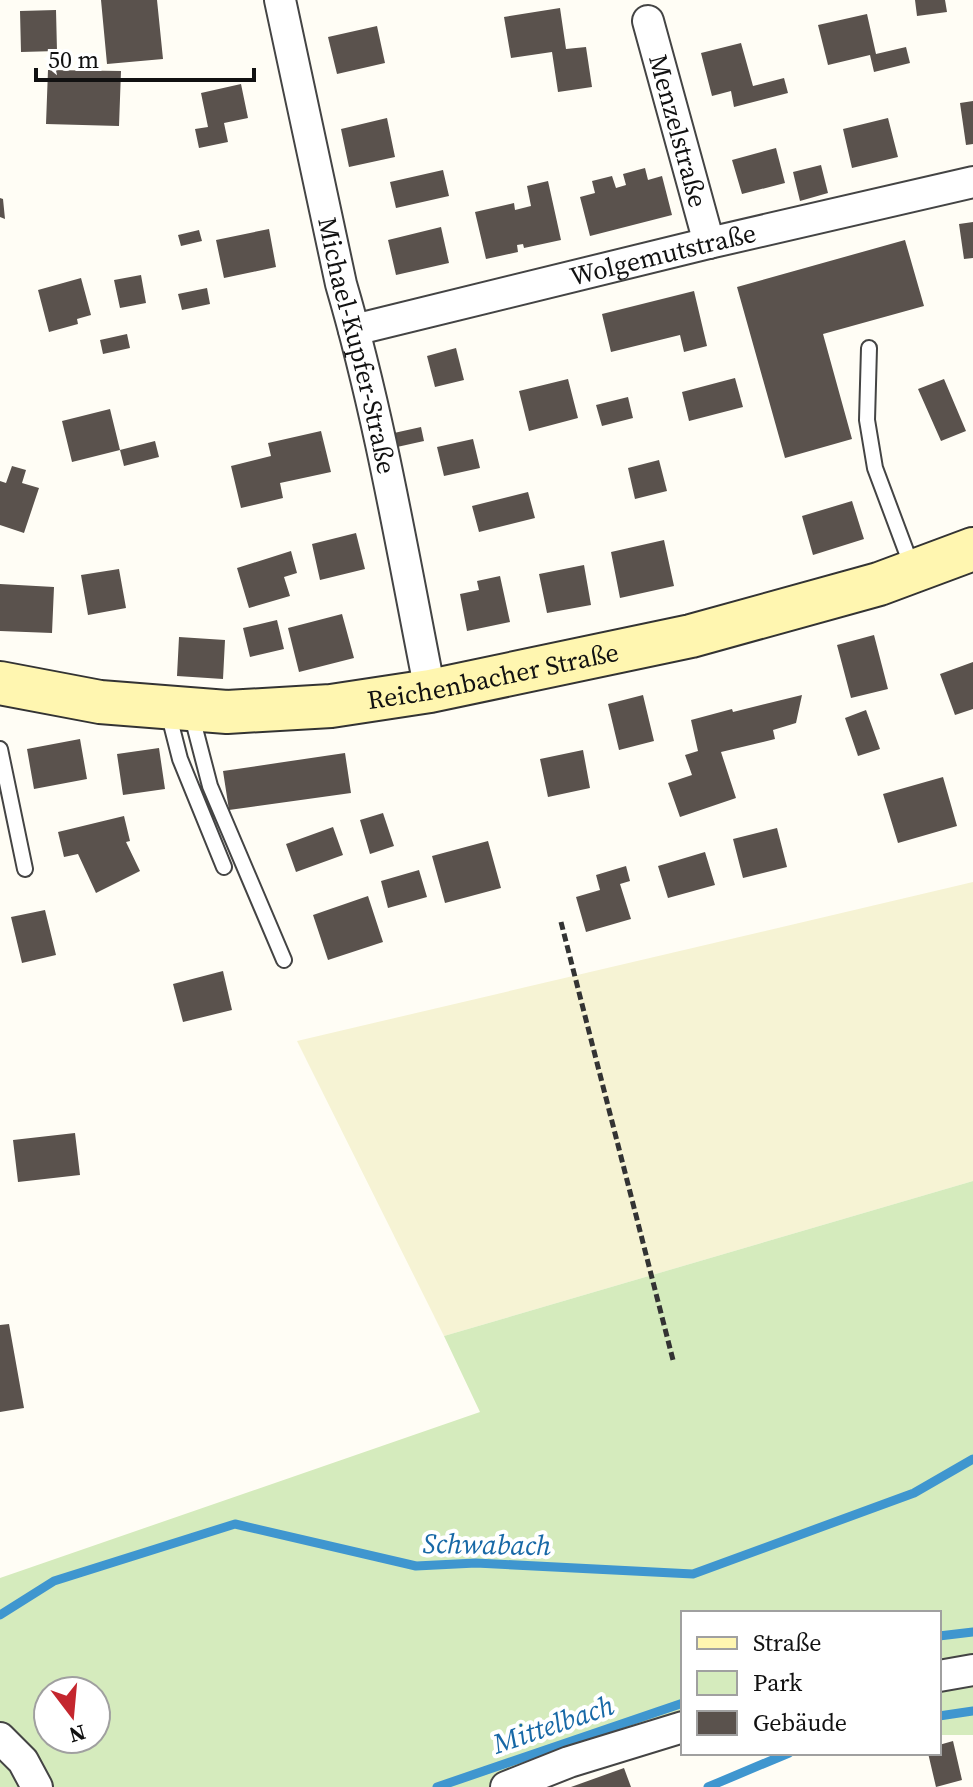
<svg xmlns="http://www.w3.org/2000/svg" width="973" height="1787" font-family="'Source Serif 4',serif">
<rect width="100%" height="100%" fill="#fffdf5"/>
<!-- farmland -->
<path fill="#f6f3d4" d="M 973,882 L 973,1181 L 444,1336 L 297,1041 Z"/>
<!-- green -->
<path fill="#d5ebbd" fill-rule="evenodd" d="M 973,1181 L 973,1735 L 939,1735 L 939,1613 L 683,1613 L 683,1737 L 550,1787 L 0,1787 L 0,1578 L 480,1412 L 444,1336 ZM 48,1691 L 96,1691 L 96,1739 L 48,1739 Z"/>
<g fill="none" stroke-linecap="round" stroke-linejoin="round">
<!-- stream -->
<path stroke="#3f96cf" stroke-width="9" d="M 0,1615 L 54,1581 L 235,1524 L 416,1566 L 476,1563 L 693,1574 L 914,1493 L 973,1459
M 939,1636 L 973,1632
M 939,1716 L 973,1711
M 437,1787 L 683,1703
M 708,1787 L 789,1753"/>
</g>
<!-- building -->
<path fill="#5a524d" d="M 101,0 L 157,0 L 163,59 L 107,64 Z
M 915,0 L 945,0 L 947,12 L 917,16 Z
M 560,8 L 566,49 L 586,47 L 592,87 L 558,92 L 552,52 L 511,58 L 504,17 Z
M 56,10 L 57,51 L 21,52 L 20,11 Z
M 867,14 L 876,54 L 906,47 L 910,63 L 874,72 L 870,55 L 828,65 L 818,25 Z
M 377,26 L 385,63 L 337,74 L 328,37 Z
M 741,43 L 753,86 L 784,78 L 788,93 L 734,107 L 731,91 L 712,96 L 701,53 Z
M 48,70 L 121,71 L 119,126 L 46,124 Z
M 241,84 L 248,118 L 224,123 L 228,142 L 199,148 L 195,129 L 208,127 L 201,93 Z
M 973,101 L 973,144 L 966,145 L 960,103 Z
M 387,118 L 395,157 L 349,167 L 341,129 Z
M 888,118 L 898,157 L 852,168 L 843,129 Z
M 776,148 L 785,183 L 742,194 L 732,160 Z
M 821,165 L 828,193 L 800,201 L 793,172 Z
M 645,168 L 648,180 L 662,176 L 672,215 L 590,236 L 580,197 L 595,193 L 592,181 L 612,176 L 616,188 L 626,185 L 623,174 Z
M 443,170 L 449,196 L 396,208 L 390,182 Z
M 548,181 L 561,240 L 524,248 L 523,244 L 517,245 L 518,252 L 486,259 L 475,212 L 514,203 L 515,210 L 531,206 L 527,186 Z
M 0,198 L 3,199 L 5,219 L 0,217 Z
M 973,222 L 973,258 L 964,259 L 959,224 Z
M 441,227 L 449,263 L 396,275 L 388,240 Z
M 269,229 L 276,267 L 224,278 L 216,240 Z
M 199,230 L 202,241 L 181,246 L 178,235 Z
M 905,240 L 924,306 L 823,334 L 852,439 L 785,458 L 737,287 Z
M 141,275 L 146,303 L 120,308 L 114,280 Z
M 81,278 L 91,315 L 77,319 L 78,324 L 49,332 L 38,290 Z
M 207,288 L 210,304 L 182,310 L 178,294 Z
M 694,291 L 707,346 L 684,352 L 680,335 L 611,352 L 602,314 Z
M 127,334 L 130,348 L 103,354 L 100,340 Z
M 456,348 L 464,380 L 435,387 L 427,356 Z
M 735,378 L 743,407 L 689,421 L 682,392 Z
M 568,379 L 578,418 L 529,431 L 519,391 Z
M 944,379 L 966,431 L 941,441 L 918,389 Z
M 628,397 L 633,418 L 602,426 L 596,405 Z
M 110,409 L 120,450 L 72,462 L 62,421 Z
M 421,427 L 424,441 L 397,447 L 394,433 Z
M 321,431 L 331,472 L 280,483 L 283,498 L 241,508 L 231,466 L 271,456 L 268,443 Z
M 473,439 L 480,468 L 444,476 L 437,447 Z
M 155,441 L 159,457 L 124,466 L 120,450 Z
M 659,460 L 667,491 L 635,499 L 628,468 Z
M 12,466 L 26,470 L 22,483 L 39,488 L 24,533 L 0,525 L 0,481 L 6,483 Z
M 528,492 L 535,518 L 479,532 L 472,506 Z
M 852,501 L 864,539 L 813,555 L 802,516 Z
M 356,533 L 365,569 L 320,580 L 312,544 Z
M 664,540 L 674,586 L 620,598 L 611,552 Z
M 291,551 L 297,573 L 284,577 L 290,596 L 249,608 L 237,568 Z
M 584,565 L 591,605 L 547,613 L 539,574 Z
M 119,569 L 126,608 L 88,615 L 81,575 Z
M 500,576 L 510,622 L 467,631 L 460,594 L 479,590 L 477,581 Z
M 0,584 L 54,587 L 52,633 L 0,631 Z
M 342,614 L 354,658 L 299,672 L 288,628 Z
M 277,620 L 284,649 L 250,657 L 243,628 Z
M 874,635 L 888,689 L 851,698 L 837,645 Z
M 179,637 L 225,640 L 223,679 L 177,676 Z
M 973,662 L 973,709 L 955,715 L 940,674 Z
M 643,695 L 654,741 L 619,750 L 608,704 Z
M 802,695 L 796,723 L 773,730 L 775,739 L 721,752 L 736,798 L 680,817 L 668,783 L 692,775 L 685,755 L 698,751 L 691,720 L 732,709 L 733,712 Z
M 866,710 L 880,749 L 858,756 L 845,718 Z
M 80,739 L 87,779 L 34,789 L 27,749 Z
M 159,748 L 165,789 L 123,795 L 117,754 Z
M 583,750 L 590,788 L 548,797 L 540,759 Z
M 345,753 L 351,793 L 229,810 L 223,771 Z
M 943,777 L 957,826 L 898,843 L 883,794 Z
M 383,813 L 394,846 L 370,854 L 360,820 Z
M 124,816 L 130,841 L 126,842 L 140,871 L 96,893 L 78,854 L 64,857 L 58,832 Z
M 333,827 L 343,855 L 296,872 L 286,844 Z
M 777,828 L 787,867 L 743,878 L 733,839 Z
M 488,841 L 501,888 L 445,903 L 432,856 Z
M 705,852 L 715,885 L 668,898 L 658,866 Z
M 626,866 L 630,881 L 620,884 L 631,919 L 586,932 L 576,897 L 600,890 L 596,875 Z
M 419,870 L 427,897 L 388,908 L 381,881 Z
M 368,896 L 383,942 L 328,960 L 313,915 Z
M 45,910 L 56,955 L 22,963 L 11,917 Z
M 223,971 L 232,1010 L 183,1022 L 173,984 Z
M 75,1133 L 80,1175 L 18,1182 L 13,1140 Z
M 9,1324 L 24,1408 L 0,1412 L 0,1325 Z
M 953,1741 L 962,1780 L 936,1787 L 928,1753 L 939,1753 L 939,1745 Z
M 624,1768 L 631,1787 L 571,1787 Z"/>
<g fill="none" stroke-linecap="round" stroke-linejoin="round">
<!-- lane casing -->
<g stroke="#444" stroke-width="18">
<path id="lane" d="M 869,348 L 867,420 L 875,468 L 912,567
M 168,712 L 180,759 L 224,867
M 191,713 L 210,786 L 284,960
M 0,749 L 25,869"/>
</g>
<!-- street casing -->
<g stroke="#444" stroke-width="34">
<g id="street">
<path id="s1" d="M 280,0 L 341,284 C 380,417 403,555 430,691"/>
<path id="s2" d="M 648,21 L 709,243"/>
<path id="s3" d="M 354,330 L 709,243 L 973,182"/>
<path d="M 939,1676 L 973,1670"/>
<path d="M 0,1738 L 23,1761 L 37,1787"/>
<path d="M 506,1787 L 569,1762 L 683,1727"/>
</g>
</g>
<!-- secondary casing -->
<g stroke="#333" stroke-width="46">
<g id="secondary">
<path id="s4" d="M 0,683 L 100,702 L 227,712 L 331,706 L 430,691 L 691,636 L 879,584 L 973,549"/>
</g>
</g>
<!-- path -->
<path stroke="#333" stroke-width="5" stroke-dasharray="8 4" stroke-linecap="butt" d="M 561,922 L 673,1360"/>
<!-- lane -->
<use href="#lane" stroke="#fff" stroke-width="14"/>
<!-- street -->
<use href="#street" stroke="#fff" stroke-width="30"/>
<!-- secondary -->
<use href="#secondary" stroke="#fff6b0" stroke-width="42"/>
</g>
<g text-anchor="middle" stroke-width="8" stroke-linejoin="round" paint-order="stroke">
<!-- street labels -->
<g font-size="26" fill="#111" stroke="#fff">
<text dy="9" stroke="none"><textPath href="#s2" startOffset="114">Menzelstraße</textPath></text>
<text dy="9" stroke="none"><textPath href="#s3" startOffset="318">Wolgemutstraße</textPath></text>
<text dy="9" stroke="none"><textPath href="#s1" startOffset="354">Michael-Kupfer-Straße</textPath></text>
<text dy="9" stroke="none"><textPath href="#s4" startOffset="498">Reichenbacher Straße</textPath></text>
</g>
<!-- water labels -->
<g font-size="28" font-style="italic" fill="#1768a6" stroke="#fff">
<text transform="translate(487 1544) rotate(1)" y="10">Schwabach</text>
<text transform="translate(553 1724) rotate(-19)" y="10">Mittelbach</text>
</g>
</g>
<!-- legend -->
<rect x="681" y="1611" width="260" height="144" fill="#ffffff" stroke="#a0a0a0" stroke-width="2"/>
<rect x="697" y="1637" width="40" height="12" fill="#fff6b0" stroke="#a0a0a0" stroke-width="2"/>
<text x="753" y="1651" font-size="24" fill="#111111">Straße</text>
<rect x="697" y="1671" width="40" height="24" fill="#d5ebbd" stroke="#a0a0a0" stroke-width="2"/>
<text x="753" y="1691" font-size="24" fill="#111111">Park</text>
<rect x="697" y="1711" width="40" height="24" fill="#5a524d" stroke="#a0a0a0" stroke-width="2"/>
<text x="753" y="1731" font-size="24" fill="#111111">Gebäude</text>
<!-- north arrow -->
<g transform="translate(72 1715) rotate(164)"><circle r="38" fill="#ffffff" stroke="#a0a0a0" stroke-width="2"/>
<path d="M0-6L14 30L0 20L-14 30Z" fill="#c4262e"/>
<text y="-12" font-size="22" font-weight="bold" text-anchor="middle" fill="#111111">N</text>
</g>
<!-- scale -->
<path d="M36 68v12h218v-12" fill="none" stroke="#111111" stroke-width="4"/>
<text x="48" y="68" font-size="24" fill="#111111" stroke="#ffffff" stroke-width="6" paint-order="stroke">50 m</text>
</svg>
